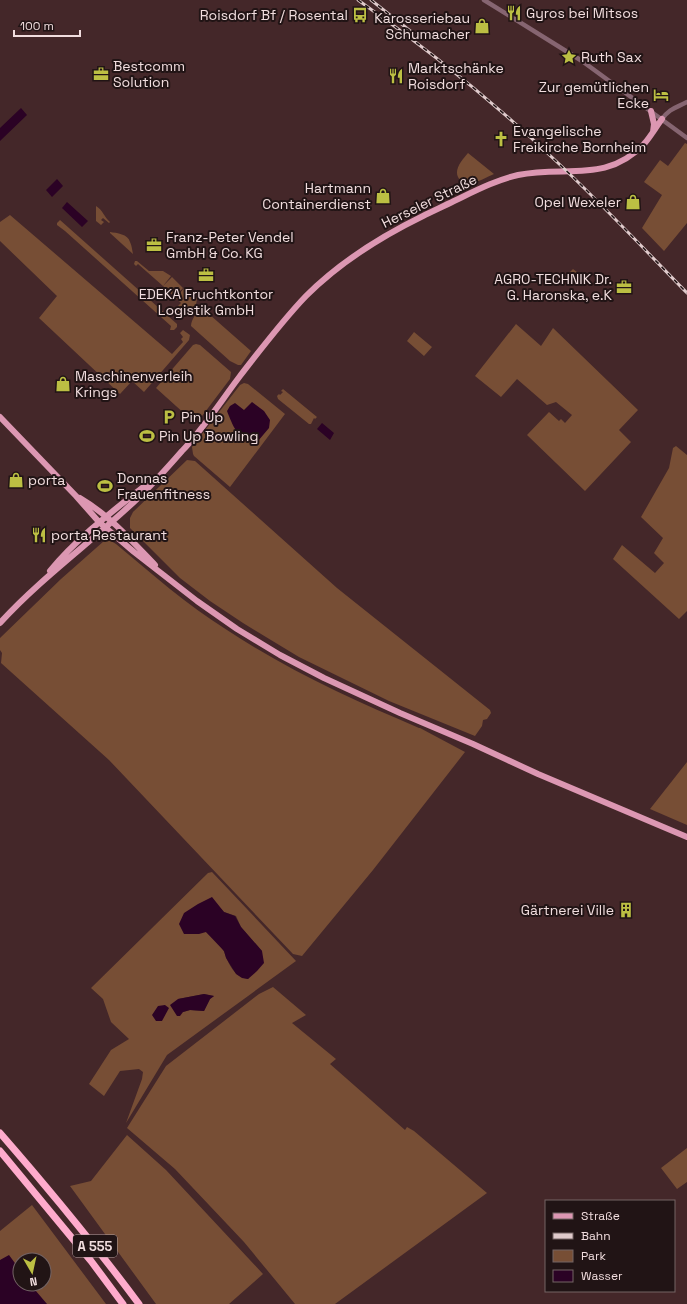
<svg xmlns="http://www.w3.org/2000/svg" width="687" height="1304" font-family="'Space Grotesk',sans-serif">
<rect width="100%" height="100%" fill="#442729"/>
<!-- green -->
<path fill="#774e35" fill-rule="evenodd" d="M 685,143 L 687,144 L 687,223 L 664,251 L 642,228 L 662,195 L 644,182 L 660,160 L 668,166 Z
M 468,153 L 494,174 C 487,177 478,182 470,184 C 467,184 463,183 461,181 C 451,172 462,160 468,153 Z
M 96,206 C 103,210 104,217 110,222 L 109,223 L 103,218 L 101,220 L 104,222 L 101,225 L 96,221 Z
M 10,215 L 172,354 L 183,342 L 181,339 L 183,337 L 180,333 L 183,330 L 190,335 L 189,340 L 144,392 L 132,381 L 120,394 L 39,318 L 57,296 L 0,241 L 0,222 Z
M 60,220 L 177,324 L 177,327 L 174,330 L 170,330 L 171,326 L 65,231 L 57,225 L 57,223 Z
M 110,232 C 117,233 128,234 130,242 C 132,246 132,250 133,254 L 110,233 Z
M 135,261 L 137,261 L 149,271 L 163,271 L 171,276 L 163,286 L 138,264 L 136,266 L 134,264 Z
M 573,269 L 581,275 L 574,284 L 565,277 Z
M 172,277 L 183,288 L 175,297 L 163,286 Z
M 184,288 C 188,291 193,291 195,295 C 201,302 190,318 182,317 C 179,316 176,313 173,311 L 181,303 L 176,298 Z
M 201,307 L 251,351 L 241,365 L 238,365 L 230,361 L 191,326 C 191,319 197,313 201,307 Z
M 516,324 L 541,346 L 553,328 L 638,410 L 619,430 L 631,442 L 585,491 L 527,435 L 549,412 L 559,421 L 561,419 L 565,423 L 572,415 L 556,402 L 547,405 L 517,379 L 501,397 L 475,376 Z
M 414,332 L 432,347 L 424,356 L 407,341 Z
M 196,344 L 200,345 L 231,372 L 230,379 L 196,424 L 156,388 L 193,345 Z
M 244,383 L 248,384 L 285,414 L 230,487 L 194,456 L 193,454 L 192,447 L 240,385 Z
M 283,389 L 317,417 L 315,419 L 314,418 L 311,424 L 309,424 L 278,399 L 277,396 L 279,394 L 280,395 L 283,392 L 281,391 Z
M 676,446 L 687,455 L 687,611 L 679,619 L 613,559 L 622,545 L 655,573 L 664,563 L 654,553 L 663,538 L 641,517 L 669,468 L 673,448 Z
M 187,460 L 195,461 L 337,588 L 490,710 L 491,713 L 487,719 L 483,720 L 482,726 L 475,736 L 389,701 L 299,657 L 243,623 L 210,601 L 180,578 L 130,528 L 130,518 L 133,512 Z
M 104,541 L 111,541 L 116,544 C 152,574 187,605 227,630 C 287,670 353,700 419,728 L 420,728 L 465,752 L 373,870 L 302,956 L 293,954 L 109,760 L 1,663 L 2,653 L 0,650 L 0,638 L 61,579 Z
M 687,762 L 687,825 L 650,809 Z
M 212,872 L 296,961 L 167,1055 L 126,1123 L 142,1079 L 143,1072 L 139,1069 L 120,1071 L 104,1096 L 89,1084 L 111,1050 L 129,1039 L 111,1022 L 103,999 L 91,988 L 208,873 ZM 220,908 L 224,912 L 236,916 L 241,927 L 262,951 L 248,979 C 237,977 231,969 227,959 C 225,956 225,952 223,950 C 219,943 212,937 206,932 ZM 204,994 L 214,996 L 210,999 L 204,1011 L 190,1010 L 183,1012 L 178,999 Z
M 273,987 L 306,1015 L 292,1023 L 336,1059 L 330,1064 L 405,1130 L 407,1127 L 414,1131 L 487,1193 L 335,1304 L 295,1304 L 244,1242 L 175,1169 L 127,1128 L 166,1066 L 259,994 Z
M 127,1135 L 166,1170 L 263,1274 L 229,1304 L 156,1304 L 70,1186 L 91,1181 Z
M 687,1148 L 687,1182 L 677,1189 L 661,1168 Z
M 32,1205 L 106,1304 L 0,1304 L 0,1231 ZM 20,1260 L 44,1260 L 44,1284 L 20,1284 Z"/>
<!-- water -->
<path fill="#2b0225" d="M 21,108 L 27,115 L 0,141 L 0,128 Z
M 57,179 L 63,186 L 52,197 L 46,190 Z
M 67,202 L 88,221 L 82,227 L 62,208 Z
M 252,402 L 264,411 L 270,420 L 269,428 L 258,441 C 239,444 233,426 227,411 L 230,406 L 235,403 L 244,410 Z
M 322,423 L 334,433 L 330,440 L 317,429 Z
M 212,897 L 224,912 L 235,916 L 241,927 L 262,951 L 264,963 L 257,971 L 248,979 L 242,978 L 236,974 L 226,958 L 224,951 L 206,932 L 199,934 L 184,934 L 179,924 L 184,913 L 198,904 Z
M 204,994 L 214,996 L 210,999 L 204,1011 L 190,1010 L 183,1012 L 180,1016 L 177,1016 L 170,1005 L 178,999 Z
M 165,1005 L 169,1008 L 162,1021 L 156,1021 L 152,1015 L 158,1006 Z
M 9,1255 L 20,1270 L 20,1284 L 30,1284 L 47,1304 L 0,1304 L 0,1260 Z"/>
<g fill="none" stroke-linecap="round" stroke-linejoin="round">
<!-- minor -->
<path stroke="#866571" stroke-width="4.5" d="M 484,0 L 582,61 L 687,138
M 662,119 C 670,108 676,108 687,102"/>
<!-- major -->
<path stroke="#dc97b2" stroke-width="6" d="M 651,111 L 654,124 L 653,132
M 0,417 L 76,496 L 99,522 L 134,552 L 197,601 L 237,629 L 280,655 L 324,678 L 400,713 L 473,744 L 538,774 L 687,837
M 80,498 C 109,515 132,541 155,565
M 50,571 C 78,537 113,511 147,484
M 0,623 C 42,577 93,541 138,498 C 153,484 168,467 182,451 C 204,428 221,401 240,376 C 261,349 282,321 306,296 C 340,262 380,237 423,216 C 433,211 444,206 454,201 C 475,191 496,180 518,175 C 565,165 606,184 644,144 C 651,136 656,127 662,119"/>
<!-- highway -->
<path stroke="#feabcc" stroke-width="7" d="M 0,1133 C 48,1188 95,1245 139,1304
M 0,1151 L 91,1261 L 123,1304"/>
<!-- rail casing -->
<g stroke="#dfcacb" stroke-width="3">
<path id="rail" d="M 358,0 C 428,49 495,103 557,162 C 602,204 644,249 687,293
M 371,0 L 418,37"/>
</g>
<!-- rail -->
<use href="#rail" stroke="#211415" stroke-width="1.5" stroke-dasharray="4.5" stroke-linecap="butt"/>
</g>
<!-- icons -->
<defs>
<g id="restaurant-bare" transform="scale(1.2)"><path d="M-5-6h1v4h1v-4h1v4h1v-4h1v5L-1.5 .5V6h-2V.5L-5-1ZM5-6V6H3V1.5H1.5Q1.5-4 5-6Z" fill="#bcbf43" stroke="#211415" stroke-width="2.5" paint-order="stroke"/></g>
<g id="bus-bare" transform="scale(1.2)"><path d="M-5-6H5V4H4V6H2V4H-2V6H-4V4H-5ZM-3.5-4V0h7V-4ZM-3.5 1.2v1.5H-2V1.2ZM2 1.2v1.5H3.5V1.2Z" fill="#bcbf43" stroke="#211415" stroke-width="2.5" paint-order="stroke"/></g>
<g id="shop-bare" transform="scale(1.2)"><path d="M-5-2.5h2.3a2.7 3.5 0 0 1 5.4 0H5L5.5 6h-11ZM-1.5-2.5h3a1.5 2.3 0 0 0-3 0Z" fill="#bcbf43" stroke="#211415" stroke-width="2.5" paint-order="stroke"/></g>
<g id="sight-bare" transform="scale(1.2)"><path d="M0-6L1.8-2.2L6-1.7L2.9 1.2L3.7 5.4L0 3.3L-3.7 5.4L-2.9 1.2L-6-1.7L-1.8-2.2Z" fill="#bcbf43" stroke="#211415" stroke-width="2.5" paint-order="stroke"/></g>
<g id="office-bare" transform="scale(1.2)"><path d="M-6-3h4V-5.5h4V-3h4V5H-6ZM-1-4.5V-3h2v-1.5ZM-6 0V1H6V0Z" fill="#bcbf43" stroke="#211415" stroke-width="2.5" paint-order="stroke"/></g>
<g id="hotel-bare" transform="scale(1.2)"><path d="M-6-4.5h1.5V1H6V5H4.5V3h-9V5H-6ZM-4 0a1.8 1.8 0 1 1 3.6 0ZM.5 0V-2.5h3Q6-2.5 6 0Z" fill="#bcbf43" stroke="#211415" stroke-width="2.5" paint-order="stroke"/></g>
<g id="church-bare" transform="scale(1.2)"><path d="M-1.2-6h2.4v3.5h3.3v2.4h-3.3V6h-2.4V-.1h-3.3v-2.4h3.3Z" fill="#bcbf43" stroke="#211415" stroke-width="2.5" paint-order="stroke"/></g>
<g id="parking-bare" transform="scale(1.2)"><path d="M-3.5-5.5H1a3.5 3.5 0 0 1 0 7H-1V5.5H-3.5ZM-1-3.4V-.6H.8a1.4 1.4 0 0 0 0-2.8Z" fill="#bcbf43" stroke="#211415" stroke-width="2.5" paint-order="stroke"/></g>
<g id="stadium-bare" transform="scale(1.2)"><path d="M0-5a6.5 5 0 1 0 0 10a6.5 5 0 1 0 0-10ZM-3.5-1.8h7v3.6h-7Z" fill="#bcbf43" stroke="#211415" stroke-width="2.5" paint-order="stroke"/></g>
<g id="building-bare" transform="scale(1.2)"><path d="M-4-6H4V6H1V3H-1V6H-4ZM-2.5-4.3h1.7v1.8h-1.7ZM.8-4.3h1.7v1.8H.8ZM-2.5-1h1.7V.8h-1.7ZM.8-1h1.7V.8H.8Z" fill="#bcbf43" stroke="#211415" stroke-width="2.5" paint-order="stroke"/></g>
</defs>
<g fill-rule="evenodd">
<use href="#restaurant-bare" x="514" y="13"/>
<use href="#bus-bare" x="360" y="15"/>
<use href="#shop-bare" x="482" y="26"/>
<use href="#sight-bare" x="569" y="57"/>
<use href="#office-bare" x="101" y="74"/>
<use href="#restaurant-bare" x="396" y="76"/>
<use href="#hotel-bare" x="661" y="95"/>
<use href="#church-bare" x="501" y="139"/>
<use href="#shop-bare" x="383" y="196"/>
<use href="#shop-bare" x="633" y="202"/>
<use href="#office-bare" x="154" y="245"/>
<use href="#office-bare" x="206" y="275"/>
<use href="#office-bare" x="624" y="287"/>
<use href="#shop-bare" x="63" y="384"/>
<use href="#parking-bare" x="169" y="417"/>
<use href="#stadium-bare" x="147" y="436"/>
<use href="#shop-bare" x="16" y="480"/>
<use href="#stadium-bare" x="105" y="486"/>
<use href="#restaurant-bare" x="39" y="535"/>
<use href="#building-bare" x="626" y="910"/>
</g>
<g text-anchor="middle" stroke-width="4" stroke-linejoin="round" paint-order="stroke">
<!-- shield labels -->
<rect fill="#211415" stroke="#b3a1a2" stroke-width="1" x="73" y="1235" width="44" height="22" rx="3"/>
<g font-size="13" font-weight="bold" fill="#f1ddde">
<text x="95" y="1251">A 555</text>
</g>
<!-- poi labels -->
<g font-size="14" fill="#f1ddde" stroke="#211415" text-anchor="start">
<text x="526" y="18">Gyros bei Mitsos</text>
<text x="348" y="20" text-anchor="end">Roisdorf Bf / Rosental</text>
<text x="470" y="23" text-anchor="end">Karosseriebau<tspan x="470" dy="16">Schumacher</tspan></text>
<text x="581" y="62">Ruth Sax</text>
<text x="113" y="71">Bestcomm<tspan x="113" dy="16">Solution</tspan></text>
<text x="408" y="73">Marktschänke<tspan x="408" dy="16">Roisdorf</tspan></text>
<text x="649" y="92" text-anchor="end">Zur gemütlichen<tspan x="649" dy="16">Ecke</tspan></text>
<text x="513" y="136">Evangelische<tspan x="513" dy="16">Freikirche Bornheim</tspan></text>
<text x="371" y="193" text-anchor="end">Hartmann<tspan x="371" dy="16">Containerdienst</tspan></text>
<text x="621" y="207" text-anchor="end">Opel Wexeler</text>
<text x="166" y="242">Franz-Peter Vendel<tspan x="166" dy="16">GmbH &amp; Co. KG</tspan></text>
<text x="612" y="284" text-anchor="end">AGRO-TECHNIK Dr.<tspan x="612" dy="16">G. Haronska, e.K</tspan></text>
<text x="206" y="299" text-anchor="middle">EDEKA Fruchtkontor<tspan x="206" dy="16">Logistik GmbH</tspan></text>
<text x="75" y="381">Maschinenverleih<tspan x="75" dy="16">Krings</tspan></text>
<text x="181" y="422">Pin Up</text>
<text x="159" y="441">Pin Up Bowling</text>
<text x="117" y="483">Donnas<tspan x="117" dy="16">Frauenfitness</tspan></text>
<text x="28" y="485">porta</text>
<text x="51" y="540">porta Restaurant</text>
<text x="614" y="915" text-anchor="end">Gärtnerei Ville</text>
</g>
<!-- street labels -->
<g font-size="14" fill="#f1ddde" stroke="#211415">
<text transform="translate(429 201) rotate(-26)" y="5">Herseler Straße</text>
</g>
</g>
<!-- legend -->
<rect x="545" y="1200" width="130" height="92" fill="#211415" stroke="#746465"/>
<rect x="553" y="1213" width="20" height="6" fill="#dc97b2" stroke="#746465"/>
<text x="581" y="1220" font-size="12" fill="#f1ddde">Straße</text>
<rect x="553" y="1233" width="20" height="6" fill="#dfcacb" stroke="#746465"/>
<text x="581" y="1240" font-size="12" fill="#f1ddde">Bahn</text>
<rect x="553" y="1250" width="20" height="12" fill="#774e35" stroke="#746465"/>
<text x="581" y="1260" font-size="12" fill="#f1ddde">Park</text>
<rect x="553" y="1270" width="20" height="12" fill="#2b0225" stroke="#746465"/>
<text x="581" y="1280" font-size="12" fill="#f1ddde">Wasser</text>
<!-- north arrow -->
<g transform="translate(32 1272) rotate(171)"><circle r="19" fill="#211415" stroke="#746465"/>
<path d="M0-3L7 15L0 10L-7 15Z" fill="#bcbf43"/>
<text y="-6" font-size="11" font-weight="bold" text-anchor="middle" fill="#f1ddde">N</text>
</g>
<!-- scale -->
<path d="M14 30v6h66v-6" fill="none" stroke="#f1ddde" stroke-width="2"/>
<text x="20" y="30" font-size="12" fill="#f1ddde" stroke="#211415" stroke-width="3" paint-order="stroke">100 m</text>
</svg>
